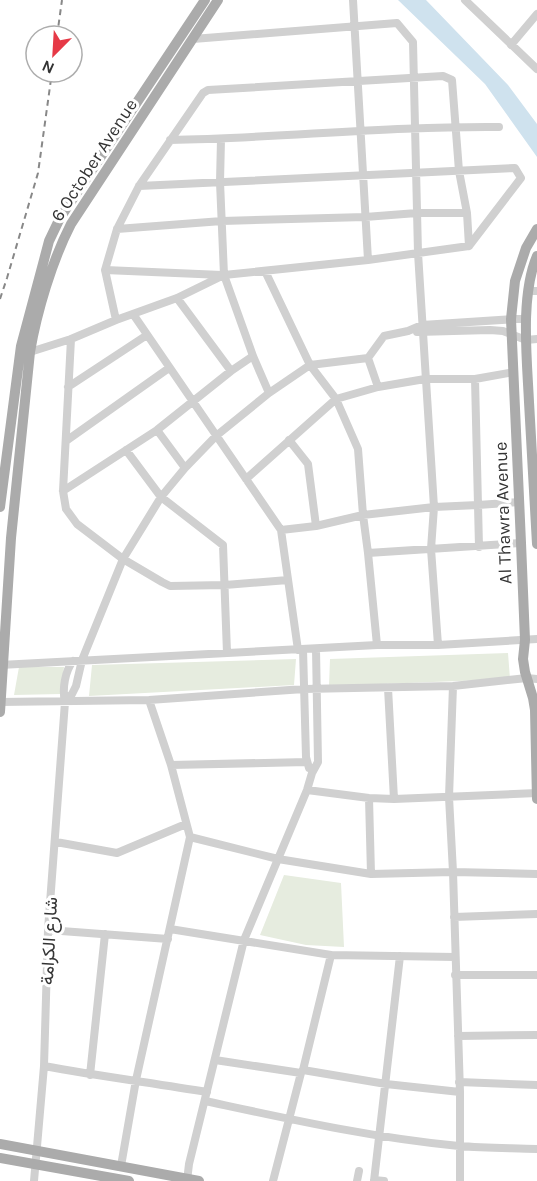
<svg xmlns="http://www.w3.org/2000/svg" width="537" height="1181" font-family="Karla,Vazirmatn,sans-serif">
<rect width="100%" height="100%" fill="#fff"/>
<!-- green -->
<path fill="#e6ecdf" d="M 508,653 L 510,679 L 329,686 L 330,659 Z
M 296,659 L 294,685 L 89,696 L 92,665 Z
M 19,667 L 64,667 L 61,694 L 14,695 Z
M 284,875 L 341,883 L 344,947 L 306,945 L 260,935 Z"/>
<!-- water -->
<path fill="#cfe2ee" d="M 398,0 L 426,0 L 508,85 L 537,124 L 537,157 L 485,84 Z"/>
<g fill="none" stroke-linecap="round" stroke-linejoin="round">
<!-- minor -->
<path stroke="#d0d0d0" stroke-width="8" d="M 353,0 L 368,260
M 465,0 L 537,69
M 193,39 L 397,23 L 413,42 L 418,253 L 434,507 L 431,549 L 438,645
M 511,45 L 537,14
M 221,139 L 220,182 L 224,275 L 253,356 L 269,393
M 170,140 C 280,138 389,126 499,127
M 139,186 L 515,168 L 521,178 L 469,246
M 117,229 L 222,221 L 365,217 L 417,213 L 467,213
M 105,270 L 222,275
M 265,271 L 310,365 L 336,399 L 358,449 L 363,515 L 368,553 L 377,645
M 528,291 L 537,291
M 177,298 L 231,371
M 133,314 L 281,530 L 298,650
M 417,332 L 490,330 L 503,331 L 526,340 L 537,339
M 71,339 L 63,491 L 66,509 L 77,524 L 123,559 L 162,582 L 170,586 L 225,585 L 288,580
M 30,352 L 71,339 L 116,320 L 177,298 L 224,275 L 368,260 L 469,246 L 467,213 L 459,171 L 452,80 L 443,76 L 208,90 L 203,93 L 139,186 L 117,229 L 105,270 L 116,320
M 368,358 L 378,387
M 475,379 L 479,547
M 68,387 L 147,335
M 157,430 L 185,468
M 289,440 L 308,464 L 316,526
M 66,441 L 169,368
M 126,450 L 161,497 L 223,545 L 227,653
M 246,479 L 336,399 L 378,387 L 425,379 L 475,379 L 514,372
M 63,491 L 157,430 L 231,371 L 253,356
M 281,530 L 316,526 L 363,515 L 434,507 L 478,505 L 520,502
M 368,553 L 521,543
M 303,649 L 306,757 L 309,768
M 0,665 L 377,645 L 438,645 L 537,639
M 453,686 L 449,797 L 453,872 L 460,1092 L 460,1181
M 388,688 L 394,799
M 0,702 L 149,700 L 304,689 L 453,686 L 527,678 L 537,679
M 65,702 L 72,694 L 76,686 L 82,660 L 123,559 L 161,497 L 185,468 L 216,436 L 269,393 L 310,365 L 368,358 L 384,336 L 408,331 L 422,325 L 516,319 L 527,319
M 171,765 L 307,762
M 307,790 L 369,798 L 394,799 L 537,793
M 369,798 L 371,874
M 190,837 L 278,859 L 371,874 L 453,872 L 537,874
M 56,842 L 117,853 L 186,824
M 454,917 L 537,914
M 170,929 L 331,955 L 455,957
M 48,930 L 168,939
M 455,975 L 537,975
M 458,1036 L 537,1035
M 215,1060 L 301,1073
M 44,1066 C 98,1076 153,1083 207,1092
M 303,1070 L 386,1084 L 460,1092
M 90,1075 L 105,934
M 459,1082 L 537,1085
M 205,1101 C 289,1119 373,1138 459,1146 C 485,1148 511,1148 537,1149
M 121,1166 L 136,1080 L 190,837 L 171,765 L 149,700
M 374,1180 L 384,1181
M 34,1181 L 44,1066 L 48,930 L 65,702 C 62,689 65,671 73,661
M 187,1181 L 189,1164 L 244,940 L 307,790 L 312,773 L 318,762 L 316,649
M 273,1181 L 301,1073 L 303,1070 L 331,955
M 357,1181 L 359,1171
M 374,1181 L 400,956"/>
<!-- major -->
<path stroke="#ababab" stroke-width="10" d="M 537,229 L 526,248 L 515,281 L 511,319 L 521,543 L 525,640 L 523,659 L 525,672 L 533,698 L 535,710 L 537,799
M 537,256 C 520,296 527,359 529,402 C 532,449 534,497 537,544
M 0,507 L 21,346 L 44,260 L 49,241 L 60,218 L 205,0
M 0,712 L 11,538 L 30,352 C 37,311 52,261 71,224 L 218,0
M 0,1144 L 199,1181
M 0,1158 L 129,1181"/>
<!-- rail -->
<path stroke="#888" stroke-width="2" stroke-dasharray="6 4.5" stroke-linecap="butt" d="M 57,36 L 62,0
M 0,299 L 7,278 L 38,173 L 52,72"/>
</g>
<g text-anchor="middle" stroke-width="6" stroke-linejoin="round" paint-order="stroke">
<!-- street labels -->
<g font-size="18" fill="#333" stroke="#fff">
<text transform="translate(94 160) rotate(-57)" y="6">6 October Avenue</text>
<text transform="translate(503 513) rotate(-92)" y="6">Al Thawra Avenue</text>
<text transform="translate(49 941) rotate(-87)" y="6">شارع الكرامة</text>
</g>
</g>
<!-- north arrow -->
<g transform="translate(54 54) rotate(204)"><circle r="28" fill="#ffffff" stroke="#adadad" stroke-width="1.5"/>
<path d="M0-4.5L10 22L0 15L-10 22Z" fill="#e63946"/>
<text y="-9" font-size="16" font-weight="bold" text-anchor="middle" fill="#333333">N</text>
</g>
</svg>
